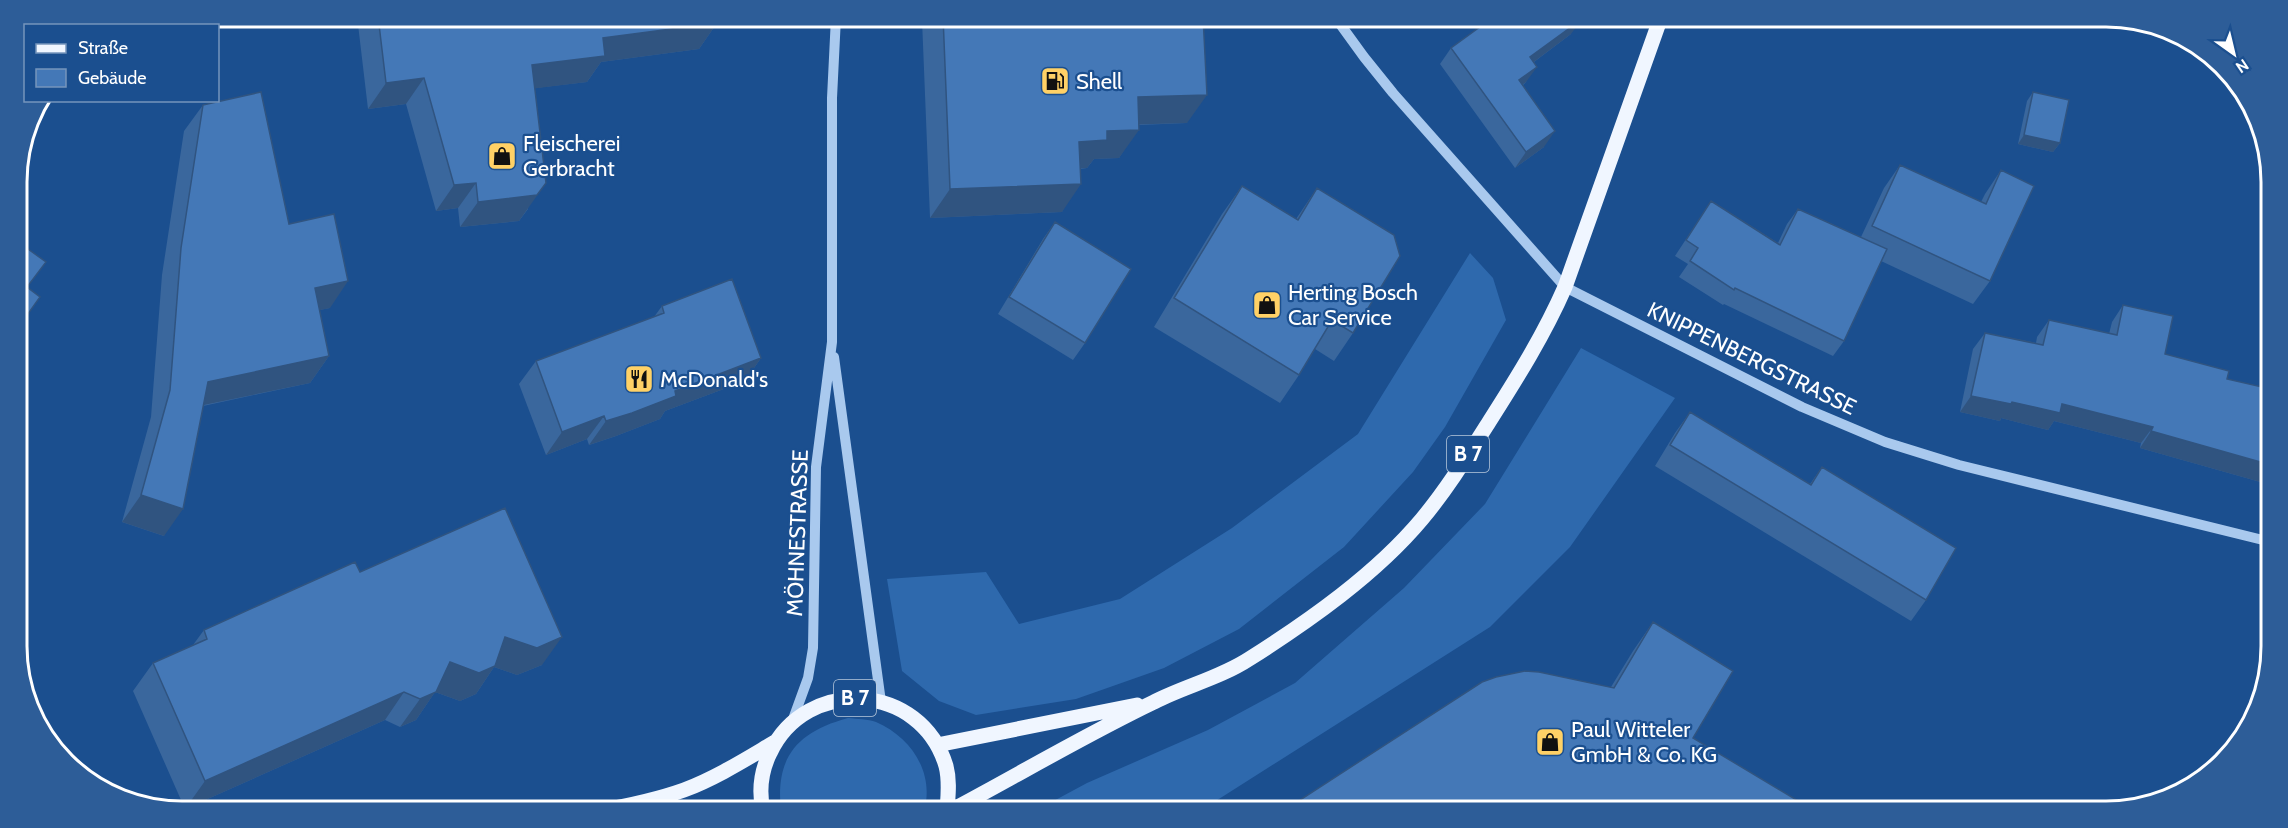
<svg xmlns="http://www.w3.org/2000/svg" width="2288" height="828" font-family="Cabin,sans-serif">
<rect width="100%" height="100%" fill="#1b4f8f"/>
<!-- grass -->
<path fill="#2e69ad" d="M 1470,253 L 1493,278 L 1506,320 L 1445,427 L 1413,472 L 1344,547 L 1239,629 L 1164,668 L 1076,699 L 976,715 L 939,701 L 902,671 L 887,579 L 986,572 L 1019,624 L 1120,599 L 1232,528 L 1358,434 Z
M 1581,348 L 1675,398 L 1570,547 L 1490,627 L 1200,811 L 1035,811 L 1087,783 L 1208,730 L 1295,683 L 1404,588 L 1485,504 Z
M 848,718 C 857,719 868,719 876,722 C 911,737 935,773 924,811 L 781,811 C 775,757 797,732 848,718 Z"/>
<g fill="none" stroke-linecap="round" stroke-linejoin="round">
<!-- minor -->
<path stroke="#a9c9ee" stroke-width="10" d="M 1335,17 L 1364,57 L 1393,93 L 1565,287 L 1802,407 L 1885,442 L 1959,465 L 2271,542
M 834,357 L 881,702
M 792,722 L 808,678 L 813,648 L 816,467 L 832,342 L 832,98 L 836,17"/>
<!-- major -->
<path stroke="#f0f6ff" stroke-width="15" d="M 937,745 L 1137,705
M 598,811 C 627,806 656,800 684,790 C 716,778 746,759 775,742
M 763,811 C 759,792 761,771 770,753 C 806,676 921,682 946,766 C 950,781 948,796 947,811
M 950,811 C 1018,775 1085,735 1154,702 C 1185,686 1220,678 1249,659 C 1309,621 1376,574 1422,519 C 1447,489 1468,455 1489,422 C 1517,378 1544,335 1565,287 L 1661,17"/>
</g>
<!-- wall -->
<path fill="#3a679d" d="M 357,16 L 718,16 L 717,23 L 699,49 L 601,62 L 587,82 L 535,88 L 528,209 L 519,221 L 460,227 L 458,208 L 436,211 L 406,104 L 368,109 Z
M 925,16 L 1203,16 L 1187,123 L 1139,125 L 1119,158 L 1094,159 L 1087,168 L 1081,169 L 1062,212 L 930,218 L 922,20 Z
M 1571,34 L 1534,62 L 1526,82 L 1523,85 L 1544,147 L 1515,168 L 1440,64 L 1451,48 Z
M 2033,92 L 2060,143 L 2053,152 L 2018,144 L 2027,101 Z
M 203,105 L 289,224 L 330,308 L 319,310 L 329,356 L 310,383 L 203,406 L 164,536 L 122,522 L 151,417 L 162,275 L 184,131 Z
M 1900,165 L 1981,202 L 1985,194 L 2001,170 L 1990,281 L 1973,304 L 1881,261 L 1844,341 L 1833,356 L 1724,304 L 1723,305 L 1679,277 L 1688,264 L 1675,256 L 1711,201 L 1778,243 L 1787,224 L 1798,209 L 1861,237 L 1884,188 Z
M 1242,186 L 1296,219 L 1317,188 L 1353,333 L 1334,361 L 1315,349 L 1299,375 L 1280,403 L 1154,327 L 1222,214 Z
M 1055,222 L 1085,343 L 1073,360 L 998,314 L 1043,239 Z
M 2123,305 L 2165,354 L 2227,379 L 2271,389 L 2271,485 L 2140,448 L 2141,443 L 2054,421 L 2048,430 L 2001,418 L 2000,421 L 1960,412 L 1973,349 L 1985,333 L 2036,343 L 2037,337 L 2049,320 L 2109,334 L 2112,322 Z
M 662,306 L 761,358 L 745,381 L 665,411 L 660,419 L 616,436 L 589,445 L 587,439 L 546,455 L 519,384 L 536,361 L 654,317 Z
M 1690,412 L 1810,484 L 1822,467 L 1926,600 L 1911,621 L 1655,466 L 1675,433 Z
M 1653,622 L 1693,738 L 1611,687 L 1633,651 Z
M 204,630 L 542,665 L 517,675 L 494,667 L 476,694 L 460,701 L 435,692 L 416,720 L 400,727 L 385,720 L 185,809 L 133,691 L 153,663 L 193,645 Z"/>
<!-- shaded-wall -->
<path fill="#305480" d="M 1582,19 L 1571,34 L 1519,73 L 1530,57 Z
M 717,23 L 699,49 L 601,62 L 587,82 L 514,91 L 532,65 L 603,38 Z
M 1537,67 L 1526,82 L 1508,96 L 1519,80 Z
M 424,78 L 406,104 L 368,109 L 386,83 Z
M 1207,95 L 1187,123 L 1118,125 L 1138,97 Z
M 1139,130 L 1119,158 L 1094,159 L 1087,168 L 1060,170 L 1079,142 L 1107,131 Z
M 1555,131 L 1544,147 L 1515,168 L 1526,152 Z
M 2024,135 L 2060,143 L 2053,152 L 2018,144 Z
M 476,183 L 458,208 L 436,211 L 454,185 Z
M 546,183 L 519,221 L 460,227 L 478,202 Z
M 1081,184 L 1062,212 L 930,218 L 950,189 Z
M 348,281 L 330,308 L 296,315 L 315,288 Z
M 329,356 L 310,383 L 189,408 L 208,382 Z
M 761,358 L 745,381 L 665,411 L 660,419 L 616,436 L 589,445 L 606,421 L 675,391 Z
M 1971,396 L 2012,402 L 2062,404 L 2153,427 L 2141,443 L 2054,421 L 2048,430 L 2001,418 L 2000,421 L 1960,412 Z
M 604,416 L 587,439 L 546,455 L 562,432 Z
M 2151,431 L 2271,465 L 2271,485 L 2140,448 Z
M 141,495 L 183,509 L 164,536 L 122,522 Z
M 505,637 L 562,637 L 542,665 L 517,675 L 494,667 L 476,694 L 460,701 L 435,692 L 416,720 L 400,727 L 420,699 L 450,662 Z
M 404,692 L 385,720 L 185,809 L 205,781 Z"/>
<!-- building -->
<path fill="#4478b7" stroke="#305480" stroke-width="1.5" d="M 378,16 L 718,16 L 717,23 L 603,38 L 605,56 L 532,65 L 546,183 L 537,195 L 478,202 L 476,183 L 454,185 L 424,78 L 386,83 Z
M 943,16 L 1203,16 L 1207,95 L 1138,97 L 1139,130 L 1107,131 L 1107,140 L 1079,142 L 1081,184 L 950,189 Z
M 1495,16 L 1580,16 L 1582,19 L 1530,57 L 1537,67 L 1519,80 L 1555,131 L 1526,152 L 1451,48 Z
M 261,92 L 289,224 L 334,214 L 348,281 L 315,288 L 329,356 L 208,382 L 183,509 L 141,495 L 170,390 L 181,248 L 203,105 Z
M 2033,92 L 2069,100 L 2060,143 L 2024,135 Z
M 1900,165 L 1986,204 L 2001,170 L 2034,186 L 1990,281 L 1872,226 Z
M 1242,186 L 1298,220 L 1317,188 L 1394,235 L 1400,256 L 1353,333 L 1332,320 L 1299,375 L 1174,298 Z
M 1711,201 L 1780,245 L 1798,209 L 1887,249 L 1844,341 L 1735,288 L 1734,290 L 1690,261 L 1698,248 L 1686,240 Z
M 1055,222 L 1131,269 L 1085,343 L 1009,297 Z
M 17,241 L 46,262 L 27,287 L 40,297 L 18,328 Z
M 732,279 L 761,358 L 675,391 L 676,396 L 632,413 L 606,421 L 604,416 L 562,432 L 536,361 L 664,313 L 662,306 Z
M 2123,305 L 2173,316 L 2165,354 L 2229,371 L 2227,379 L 2271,389 L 2271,465 L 2151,431 L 2153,427 L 2062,404 L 2060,413 L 2012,402 L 2011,404 L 1971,396 L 1985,333 L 2043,345 L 2049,320 L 2117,335 Z
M 1690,412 L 1811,485 L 1822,467 L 1956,548 L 1926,600 L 1670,445 Z
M 505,508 L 562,637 L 537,648 L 505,637 L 495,666 L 479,673 L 450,662 L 436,692 L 420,699 L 404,692 L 205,781 L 153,663 L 207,639 L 204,630 L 297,588 L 355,562 L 360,572 Z
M 1653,622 L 1733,671 L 1693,738 L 1815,811 L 1283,811 L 1482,682 L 1496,677 L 1525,671 L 1539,672 L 1614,688 Z"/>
<!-- icons -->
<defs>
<g id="fuel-square" transform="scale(1.5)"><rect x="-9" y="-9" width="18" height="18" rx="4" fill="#ffd166" stroke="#1b4f8f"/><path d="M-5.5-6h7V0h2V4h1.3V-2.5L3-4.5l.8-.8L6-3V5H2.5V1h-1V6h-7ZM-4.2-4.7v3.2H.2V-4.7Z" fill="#111"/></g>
<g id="shop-square" transform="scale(1.5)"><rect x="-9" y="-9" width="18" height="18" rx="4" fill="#ffd166" stroke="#1b4f8f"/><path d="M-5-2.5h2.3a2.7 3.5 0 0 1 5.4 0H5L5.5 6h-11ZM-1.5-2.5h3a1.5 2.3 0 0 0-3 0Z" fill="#111"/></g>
<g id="restaurant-square" transform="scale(1.5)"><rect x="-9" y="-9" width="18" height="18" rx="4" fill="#ffd166" stroke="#1b4f8f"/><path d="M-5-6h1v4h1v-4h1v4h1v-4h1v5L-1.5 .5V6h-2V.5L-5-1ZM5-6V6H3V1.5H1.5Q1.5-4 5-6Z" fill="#111"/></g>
</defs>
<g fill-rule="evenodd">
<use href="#fuel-square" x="1055" y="81"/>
<use href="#shop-square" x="502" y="156"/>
<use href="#shop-square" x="1267" y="305"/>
<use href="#restaurant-square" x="639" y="379"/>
<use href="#shop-square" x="1550" y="742"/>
</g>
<g text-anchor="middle" stroke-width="4.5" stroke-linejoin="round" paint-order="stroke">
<!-- shield labels -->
<g fill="#1b4f8f" stroke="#bbcadd" stroke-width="1.5">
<rect x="1447" y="436" width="42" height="36" rx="4.5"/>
<rect x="834" y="680" width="42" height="36" rx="4.5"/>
</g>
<g font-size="21" font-weight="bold" fill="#fff">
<text x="1468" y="461">B 7</text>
<text x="855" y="705">B 7</text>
</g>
<!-- poi labels -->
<g font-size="22" fill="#fff" stroke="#1b4f8f" text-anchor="start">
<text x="1076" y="89">Shell</text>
<text x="523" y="151">Fleischerei<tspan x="523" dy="25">Gerbracht</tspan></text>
<text x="1288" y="300">Herting Bosch<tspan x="1288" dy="25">Car Service</tspan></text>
<text x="660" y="387">McDonald's</text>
<text x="1571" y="737">Paul Witteler<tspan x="1571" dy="25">GmbH &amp; Co. KG</tspan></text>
</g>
<!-- street labels -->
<g font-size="22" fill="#fff" stroke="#1b4f8f">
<text transform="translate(1752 358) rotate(26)" y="8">KNIPPENBERGSTRASSE</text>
<text transform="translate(797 533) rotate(-88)" y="8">MÖHNESTRASSE</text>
</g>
</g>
<!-- crop -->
<path d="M0 0H2288V828H0ZM182 27H2106A155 155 0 0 1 2261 182V646A155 155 0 0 1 2106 801H182A155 155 0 0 1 27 646V182A155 155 0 0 1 182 27Z" fill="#2d5d98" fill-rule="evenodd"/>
<path fill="none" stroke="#fff" stroke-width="3" d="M182 27H2106A155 155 0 0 1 2261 182V646A155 155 0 0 1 2106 801H182A155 155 0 0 1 27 646V182A155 155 0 0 1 182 27Z"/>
<!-- legend -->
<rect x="24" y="24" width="195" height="78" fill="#1b4f8f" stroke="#7695bc" stroke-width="1.5"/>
<rect x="36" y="44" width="30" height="9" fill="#f0f6ff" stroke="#7695bc" stroke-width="1.5"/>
<text x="78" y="54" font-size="18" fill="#ffffff">Straße</text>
<rect x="36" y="69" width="30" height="18" fill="#4478b7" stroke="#7695bc" stroke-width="1.5"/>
<text x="78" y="84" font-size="18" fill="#ffffff">Gebäude</text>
<!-- north arrow -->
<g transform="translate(2234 54) rotate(146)" stroke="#1b4f8f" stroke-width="4.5" paint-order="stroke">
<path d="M0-4.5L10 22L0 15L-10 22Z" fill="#ffffff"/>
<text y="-9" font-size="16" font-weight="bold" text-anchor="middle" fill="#ffffff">N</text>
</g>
</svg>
